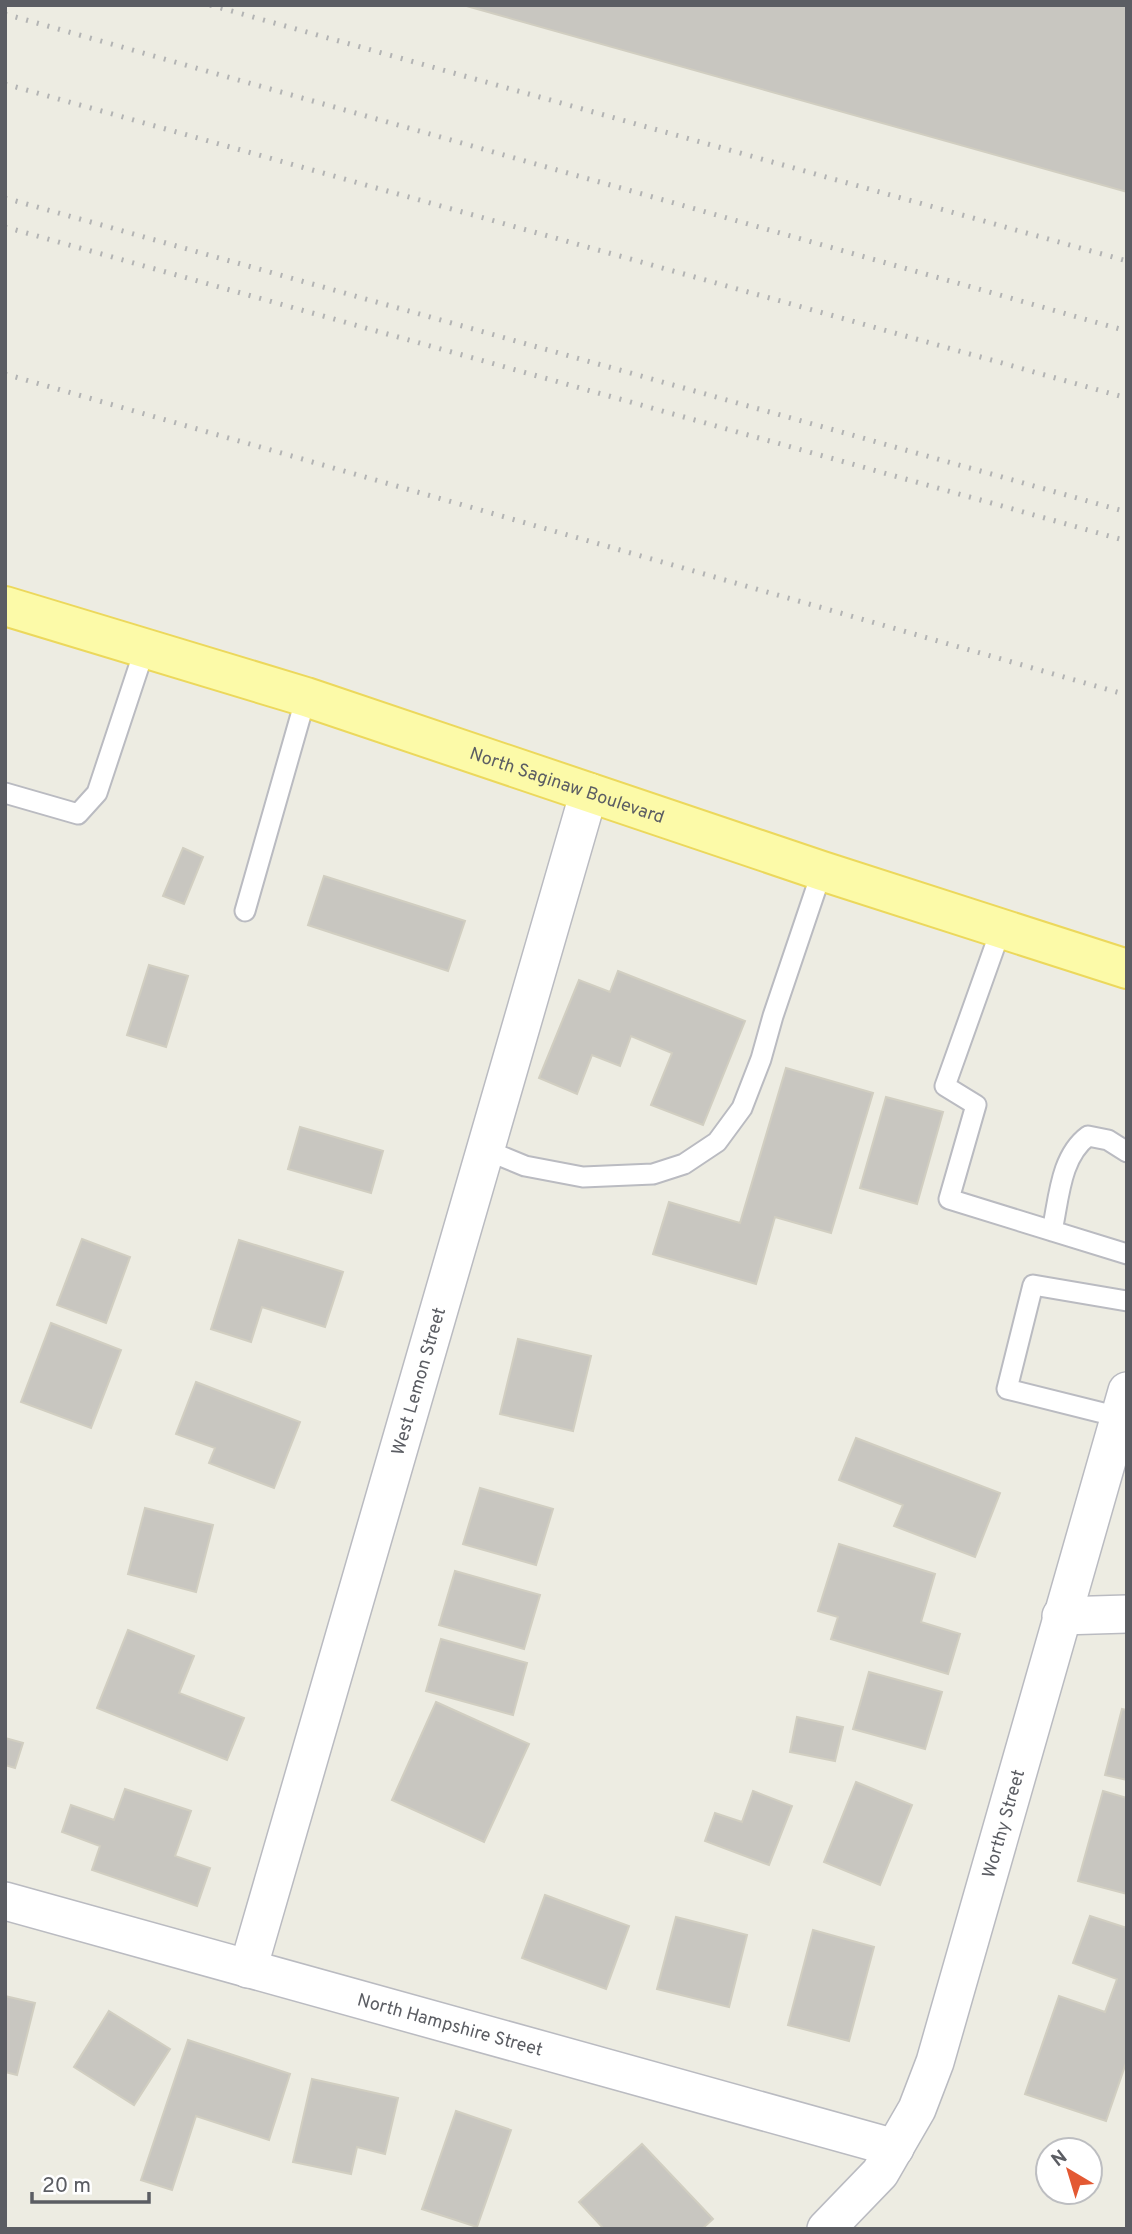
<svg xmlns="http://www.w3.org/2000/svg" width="1132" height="2234" font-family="Overpass,sans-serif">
<rect width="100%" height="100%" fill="#edece2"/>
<!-- building -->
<path fill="#c8c6c0" stroke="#d1cec1" stroke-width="2" d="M 463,5 L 1127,5 L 1127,192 Z
M 183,848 L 203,857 L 184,904 L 163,896 Z
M 324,876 L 465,921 L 448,971 L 308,925 Z
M 149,965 L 188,976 L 166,1047 L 127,1035 Z
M 618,971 L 745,1021 L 703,1125 L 651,1105 L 672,1053 L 631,1036 L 620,1066 L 592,1055 L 577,1094 L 539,1078 L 579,980 L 610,992 Z
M 786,1068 L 873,1093 L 831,1233 L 775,1217 L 756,1284 L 653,1254 L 669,1202 L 740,1223 Z
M 886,1097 L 943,1112 L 917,1204 L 860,1188 Z
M 300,1127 L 383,1151 L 371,1193 L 288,1169 Z
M 82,1239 L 130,1257 L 106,1323 L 57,1305 Z
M 239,1240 L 343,1272 L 325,1327 L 262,1307 L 251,1342 L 211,1329 Z
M 51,1323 L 121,1350 L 91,1428 L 21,1402 Z
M 518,1339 L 591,1356 L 573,1431 L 500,1414 Z
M 196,1382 L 300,1422 L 274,1488 L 209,1463 L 215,1448 L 176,1434 Z
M 856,1438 L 1000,1493 L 975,1557 L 894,1526 L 903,1505 L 839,1480 Z
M 480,1488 L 553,1509 L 536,1565 L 463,1544 Z
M 145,1508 L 213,1525 L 196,1592 L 128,1574 Z
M 839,1544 L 935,1574 L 921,1622 L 960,1634 L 948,1674 L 831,1639 L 838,1617 L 818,1611 Z
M 455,1571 L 540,1595 L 524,1649 L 439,1625 Z
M 128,1630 L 194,1656 L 179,1693 L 244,1718 L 227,1760 L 97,1708 Z
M 441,1639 L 527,1663 L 513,1715 L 426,1691 Z
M 869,1672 L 942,1692 L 925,1749 L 853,1729 Z
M 436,1702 L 529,1744 L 484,1842 L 392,1800 Z
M 1122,1709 L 1127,1710 L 1127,1780 L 1105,1775 Z
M 797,1717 L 843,1727 L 835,1761 L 790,1752 Z
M 5,1738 L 23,1743 L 15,1768 L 5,1765 Z
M 856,1782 L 912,1805 L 880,1885 L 824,1862 Z
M 125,1789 L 191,1811 L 175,1856 L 210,1868 L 197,1906 L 92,1870 L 100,1846 L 62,1832 L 71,1805 L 114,1820 Z
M 753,1791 L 792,1806 L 769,1865 L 705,1841 L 715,1813 L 742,1822 Z
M 1103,1791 L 1127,1798 L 1127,1894 L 1078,1881 Z
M 545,1895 L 629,1926 L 606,1989 L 522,1958 Z
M 1090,1916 L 1127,1928 L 1127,2060 L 1106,2121 L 1025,2094 L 1059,1996 L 1105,2012 L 1117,1979 L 1073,1963 Z
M 676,1917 L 747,1935 L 729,2007 L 657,1989 Z
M 813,1930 L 874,1947 L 849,2041 L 788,2025 Z
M 5,1996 L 35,2003 L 17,2075 L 5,2072 Z
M 109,2011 L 170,2049 L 134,2105 L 74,2067 Z
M 188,2040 L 290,2074 L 269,2140 L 196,2116 L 172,2190 L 141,2180 Z
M 312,2079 L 398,2098 L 385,2154 L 357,2147 L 351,2174 L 293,2162 Z
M 456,2111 L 511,2130 L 477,2227 L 422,2209 Z
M 642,2144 L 713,2219 L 702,2229 L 604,2229 L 579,2202 Z"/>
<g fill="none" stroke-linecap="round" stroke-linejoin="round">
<!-- service casing -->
<g stroke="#babbc1" stroke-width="23">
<path id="service" d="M 5,793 L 78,814 L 97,793 L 145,648
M 245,911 L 306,697
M 1001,929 L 945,1086 L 976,1105 L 949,1199 L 1127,1254
M 486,1150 L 525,1166 L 583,1177 L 653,1174 L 684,1164 L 717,1142 L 742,1108 L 761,1059 L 773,1016 L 822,871
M 1052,1231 C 1059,1199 1060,1157 1088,1136 L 1108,1140 L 1127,1152
M 1119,1417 L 1007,1389 L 1033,1285 L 1127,1301"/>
</g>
<!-- minor casing -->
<g stroke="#babbc1" stroke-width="40">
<g id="minor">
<path d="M 1061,1616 L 1127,1614"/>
<path id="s1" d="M 5,1901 L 895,2148"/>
<path id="s2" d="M 248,1969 L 589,792"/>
<path id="s3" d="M 826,2229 L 880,2173 L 917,2109 L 935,2062 L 1127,1391"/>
</g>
</g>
<!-- primary casing -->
<g stroke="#ecd85c" stroke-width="42">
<g id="primary">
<path id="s4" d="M 5,606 L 306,697 L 822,871 L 1127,969"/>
</g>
</g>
<!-- service -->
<use href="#service" stroke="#fff" stroke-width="19"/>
<!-- minor -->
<use href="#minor" stroke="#fff" stroke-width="37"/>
<!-- primary -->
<use href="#primary" stroke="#fcfaa8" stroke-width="38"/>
<!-- rail -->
<path stroke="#b3b4b4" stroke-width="5" stroke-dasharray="2 9" stroke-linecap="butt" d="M 210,5 L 1127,261
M 5,14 L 1127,331
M 5,84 L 1127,398
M 5,198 L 1127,512
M 5,227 L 1127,541
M 5,374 L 1127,695"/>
</g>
<g text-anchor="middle" stroke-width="5" stroke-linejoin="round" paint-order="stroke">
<!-- street labels -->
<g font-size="18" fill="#5b5d63" stroke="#fff">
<text dy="6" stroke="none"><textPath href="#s4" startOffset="590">North Saginaw Boulevard</textPath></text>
<text dy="6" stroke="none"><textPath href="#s2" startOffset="612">West Lemon Street</textPath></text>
<text dy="6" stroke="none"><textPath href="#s3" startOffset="450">Worthy Street</textPath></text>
<text dy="6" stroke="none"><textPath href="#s1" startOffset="462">North Hampshire Street</textPath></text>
</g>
</g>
<!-- border -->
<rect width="1132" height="2234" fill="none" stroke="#5b5d63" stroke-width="14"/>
<!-- north arrow -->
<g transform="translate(1069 2171) rotate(322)"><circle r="33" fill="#ffffff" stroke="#bdbec1" stroke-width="2"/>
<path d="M0-5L12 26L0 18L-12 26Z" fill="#e35933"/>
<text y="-10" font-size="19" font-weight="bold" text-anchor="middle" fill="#5b5d63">N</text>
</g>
<!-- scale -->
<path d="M32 2192v10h117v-10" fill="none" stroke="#5b5d63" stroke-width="3.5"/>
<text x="42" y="2192" font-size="21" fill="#5b5d63" stroke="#ffffff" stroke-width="5" paint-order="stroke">20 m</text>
</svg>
